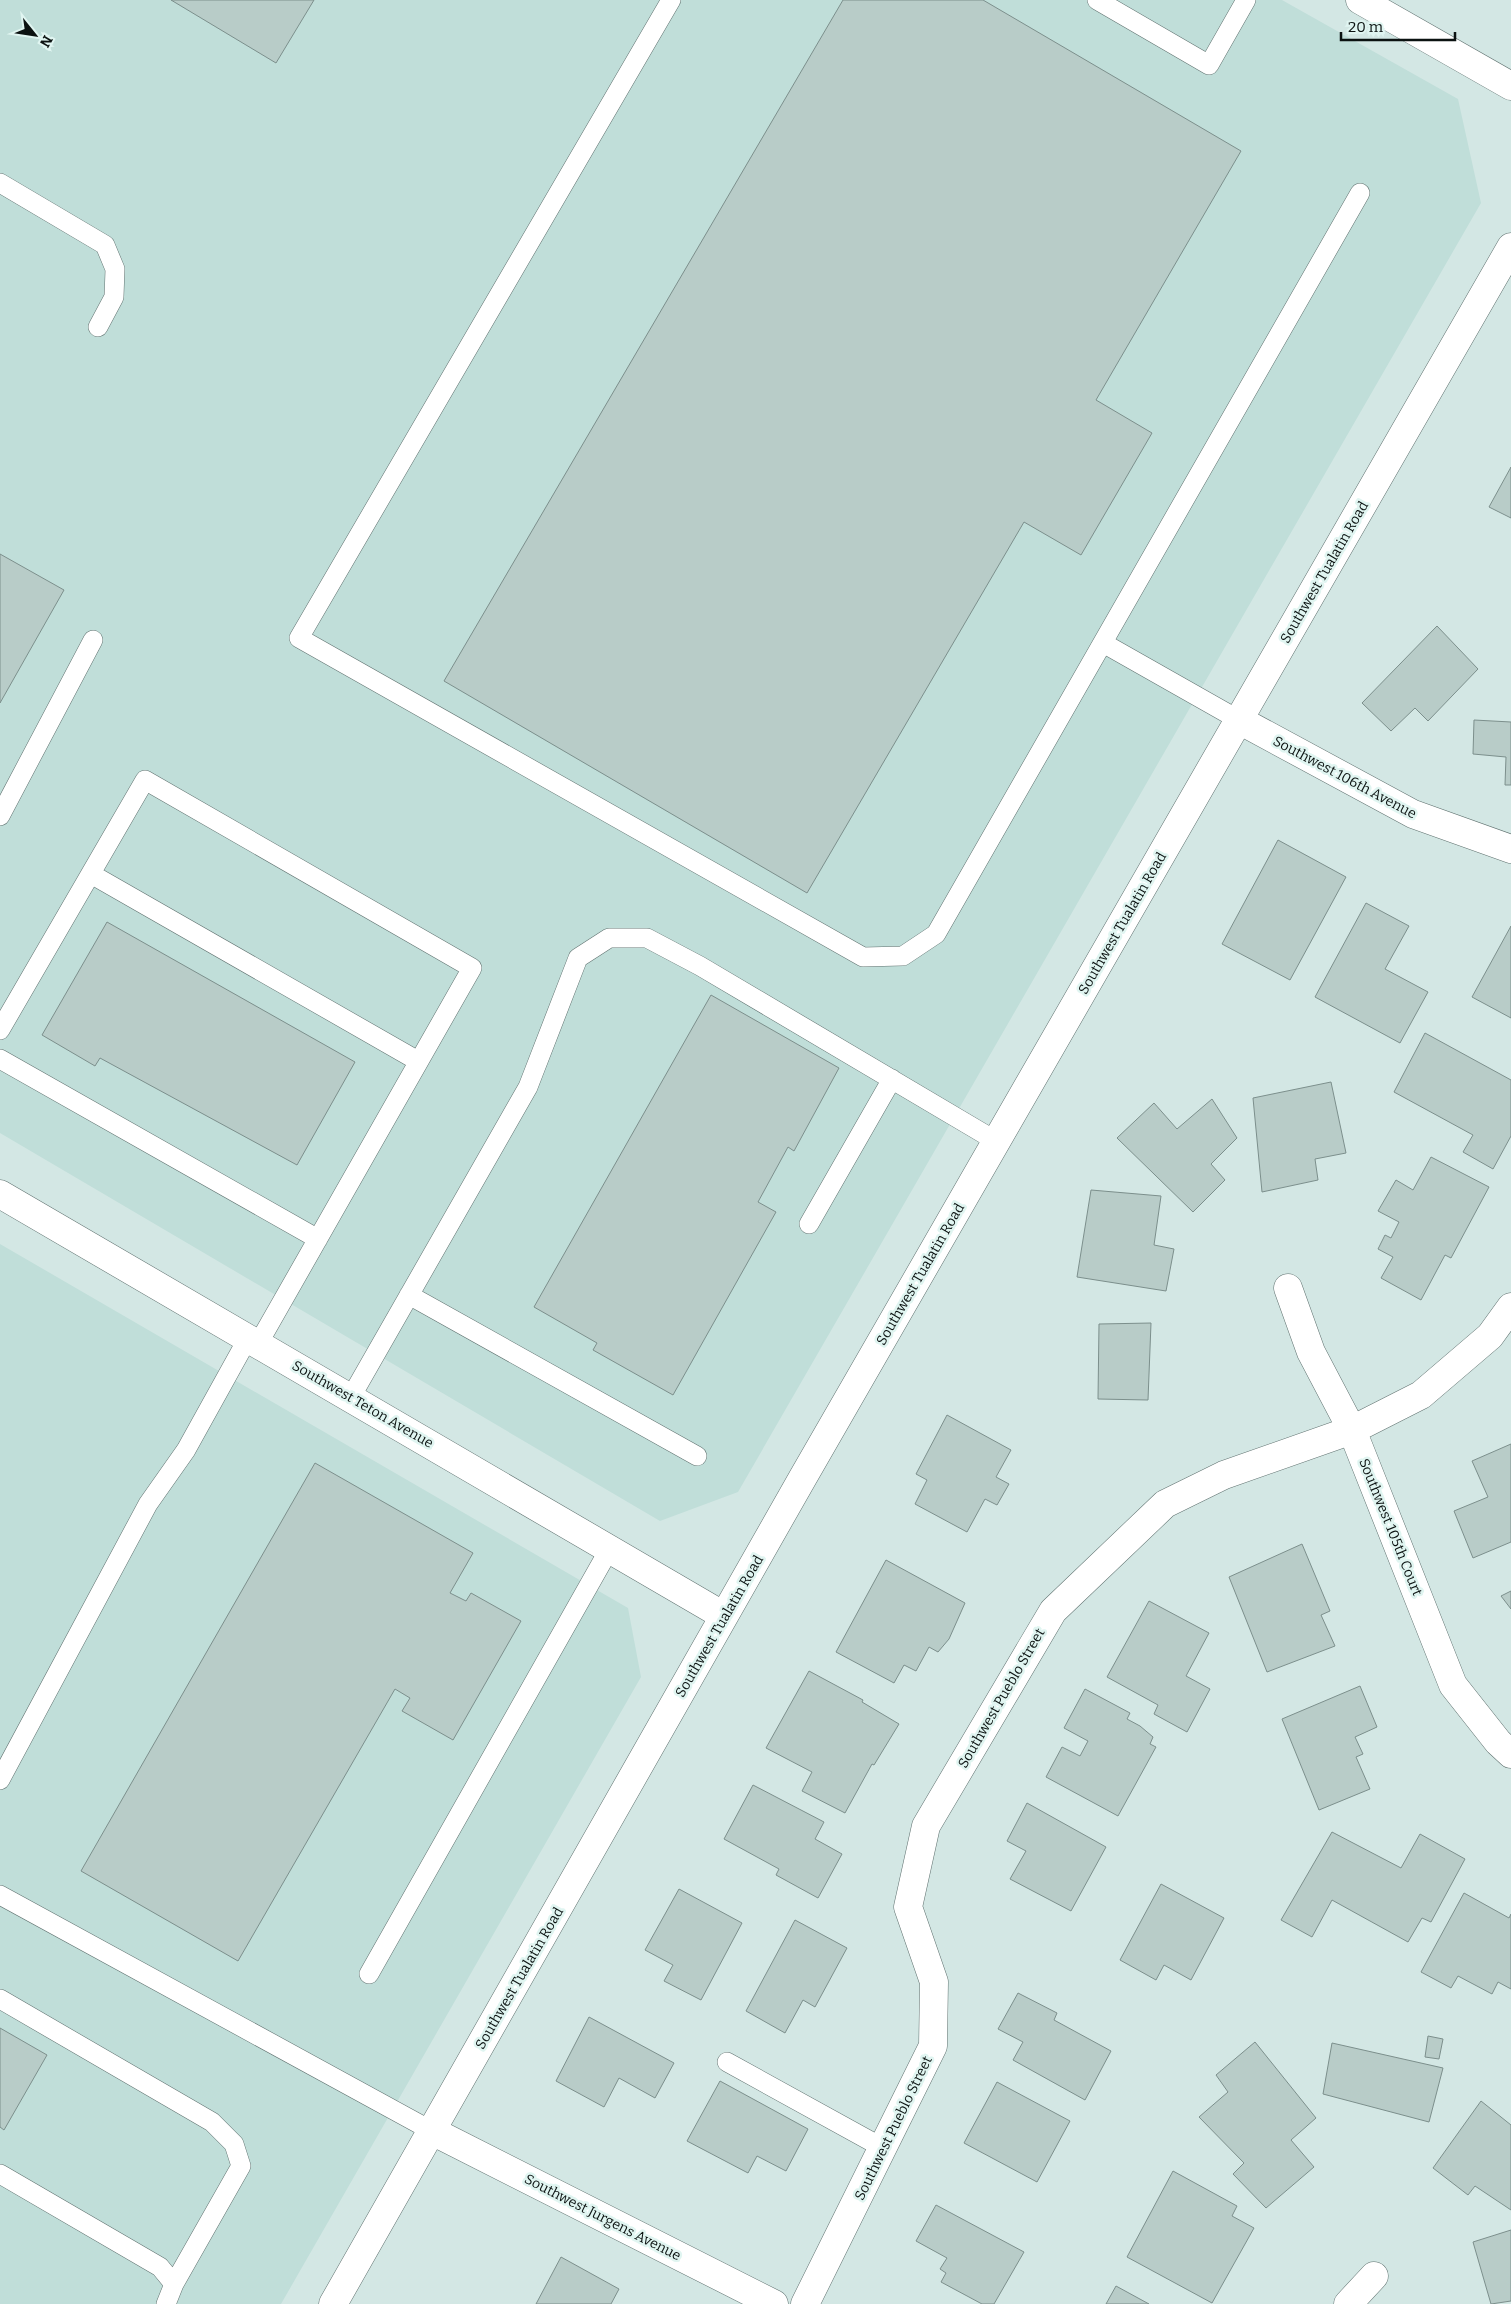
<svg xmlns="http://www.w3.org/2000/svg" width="1511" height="2304" font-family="Bitter,serif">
<rect width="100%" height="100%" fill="#d3e7e4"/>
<!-- built -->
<path fill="#c0ded9" d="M 0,0 L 1282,0 L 1458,99 L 1481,203 L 738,1492 L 660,1521 L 0,1133 Z
M 0,1244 L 628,1608 L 641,1677 L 281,2304 L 0,2304 Z"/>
<!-- building -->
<path fill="#b8ccc8" stroke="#7c8f8c" d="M 171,0 L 314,0 L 276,63 Z
M 843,0 L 983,0 L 1241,151 L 1096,400 L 1152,433 L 1081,555 L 1024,522 L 807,893 L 444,681 Z
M 1511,467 L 1511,518 L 1489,507 Z
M 0,554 L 64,590 L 0,703 Z
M 1437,626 L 1478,669 L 1428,721 L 1415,708 L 1391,731 L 1362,703 Z
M 1474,720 L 1511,722 L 1511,785 L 1505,785 L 1506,757 L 1473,754 Z
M 1278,840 L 1346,877 L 1290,980 L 1222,944 Z
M 1366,903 L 1409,926 L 1385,969 L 1428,992 L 1400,1043 L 1315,997 Z
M 107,922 L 355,1062 L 297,1165 L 100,1058 L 95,1066 L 42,1035 Z
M 1511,926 L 1511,1018 L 1472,997 Z
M 711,995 L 839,1068 L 794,1151 L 788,1147 L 758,1202 L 776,1212 L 673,1395 L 593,1350 L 597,1343 L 534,1307 Z
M 1425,1033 L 1511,1080 L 1511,1136 L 1493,1169 L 1463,1152 L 1473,1135 L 1394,1092 Z
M 1331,1082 L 1346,1153 L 1315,1159 L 1318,1180 L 1262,1192 L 1253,1098 Z
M 1212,1099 L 1237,1138 L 1211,1164 L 1225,1180 L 1193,1212 L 1117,1138 L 1154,1103 L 1177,1129 Z
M 1431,1157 L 1489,1187 L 1451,1258 L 1445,1255 L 1421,1300 L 1381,1278 L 1393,1257 L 1378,1249 L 1385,1235 L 1391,1238 L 1399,1222 L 1378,1211 L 1396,1180 L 1413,1190 Z
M 1091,1190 L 1161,1196 L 1154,1245 L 1174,1249 L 1166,1291 L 1077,1277 Z
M 1151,1323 L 1148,1400 L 1098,1399 L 1099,1324 Z
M 947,1415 L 1011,1450 L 996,1477 L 1009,1484 L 997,1505 L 985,1499 L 967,1532 L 915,1504 L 927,1480 L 916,1474 Z
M 1511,1444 L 1511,1542 L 1473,1558 L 1454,1511 L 1488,1497 L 1472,1461 Z
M 315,1463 L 473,1553 L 450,1593 L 466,1601 L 471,1593 L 521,1621 L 453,1740 L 402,1711 L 410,1698 L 395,1689 L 238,1961 L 81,1871 Z
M 1302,1544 L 1330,1611 L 1321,1615 L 1335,1646 L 1267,1672 L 1229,1577 Z
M 886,1560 L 965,1603 L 949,1639 L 938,1652 L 929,1647 L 916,1671 L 904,1665 L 894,1683 L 836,1652 Z
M 1511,1591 L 1511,1609 L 1501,1596 Z
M 1149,1601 L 1209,1633 L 1186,1676 L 1210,1689 L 1187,1732 L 1154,1714 L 1158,1705 L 1107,1677 Z
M 809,1671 L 863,1700 L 862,1702 L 899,1724 L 874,1765 L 872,1764 L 845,1813 L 802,1791 L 812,1772 L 766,1748 Z
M 1360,1686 L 1377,1727 L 1355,1737 L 1363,1754 L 1356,1757 L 1370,1789 L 1319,1810 L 1282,1719 Z
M 1085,1689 L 1130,1713 L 1127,1719 L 1140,1726 L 1153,1737 L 1150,1744 L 1156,1747 L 1118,1816 L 1046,1777 L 1062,1747 L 1080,1756 L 1088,1741 L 1064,1728 Z
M 753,1785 L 824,1822 L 815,1839 L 842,1854 L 818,1898 L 776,1875 L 779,1869 L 724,1839 Z
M 1027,1803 L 1106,1847 L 1071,1911 L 1010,1879 L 1026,1851 L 1007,1841 Z
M 1332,1832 L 1401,1868 L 1420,1834 L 1465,1859 L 1431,1922 L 1422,1918 L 1408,1942 L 1332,1900 L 1312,1937 L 1281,1920 Z
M 1161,1884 L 1224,1918 L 1191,1980 L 1164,1965 L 1156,1980 L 1120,1960 Z
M 679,1889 L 742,1923 L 701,2000 L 664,1981 L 673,1965 L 645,1950 Z
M 1464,1893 L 1509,1918 L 1511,1914 L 1511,1989 L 1498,1982 L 1492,1994 L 1458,1976 L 1451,1988 L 1421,1972 Z
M 795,1920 L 847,1948 L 815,2007 L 803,2000 L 785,2033 L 746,2011 Z
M 1018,1993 L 1057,2013 L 1054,2020 L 1111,2051 L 1085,2100 L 1013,2060 L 1023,2042 L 998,2029 Z
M 589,2017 L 674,2063 L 655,2098 L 619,2078 L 604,2107 L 556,2081 Z
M 0,2028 L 47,2055 L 4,2130 L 0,2127 Z
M 1428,2036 L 1443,2039 L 1439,2059 L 1425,2057 Z
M 1255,2042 L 1316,2118 L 1291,2140 L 1314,2167 L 1266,2208 L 1233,2174 L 1244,2163 L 1199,2117 L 1228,2092 L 1216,2075 Z
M 1332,2043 L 1443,2068 L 1429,2122 L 1323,2094 Z
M 720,2081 L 808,2129 L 786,2171 L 757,2156 L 748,2173 L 687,2141 Z
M 997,2082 L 1070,2121 L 1037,2182 L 964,2143 Z
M 1481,2101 L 1511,2125 L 1511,2210 L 1475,2186 L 1468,2195 L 1433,2168 Z
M 1173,2171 L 1237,2206 L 1232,2216 L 1254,2228 L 1212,2303 L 1127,2257 Z
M 936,2205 L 1024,2252 L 994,2304 L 982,2304 L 941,2282 L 946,2273 L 940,2269 L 947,2258 L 916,2241 Z
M 1511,2230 L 1511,2301 L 1491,2304 L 1473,2242 Z
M 561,2257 L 619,2289 L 611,2304 L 536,2304 Z
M 1116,2286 L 1149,2304 L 1106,2304 Z"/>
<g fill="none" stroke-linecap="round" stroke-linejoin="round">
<!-- lane casing -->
<g stroke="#607270" stroke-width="20">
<path id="lane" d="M 671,0 L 299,638 L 863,957 L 903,956 L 936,934 L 1360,193
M 1097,0 L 1209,65 L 1246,0
M 0,183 L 105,245 L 115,269 L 114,297 L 98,327
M 1103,643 L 1239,720
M 0,816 L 93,640
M 91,874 L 418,1061
M 0,1030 L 145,780 L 472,968 L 258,1344
M 0,1059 L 318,1239
M 809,1224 L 892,1079
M 409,1295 L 697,1456
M 351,1397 L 528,1087 L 578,958 L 609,938 L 647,938 L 700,966 L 996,1141
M 0,1780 L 148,1504 L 186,1450 L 248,1338
M 0,1895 L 432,2131
M 369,1974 L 610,1548
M 0,1999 L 212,2122 L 234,2144 L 241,2166 L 174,2284
M 727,2062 L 883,2148
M 0,2174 L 160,2267 L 174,2284 L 166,2304"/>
</g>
<!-- street casing -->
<g stroke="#607270" stroke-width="29">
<path id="street" d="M 1239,720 L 1413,814 L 1511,849
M 1288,1288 L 1311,1352 L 1352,1430 L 1453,1685 L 1498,1742 L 1511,1754
M 805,2304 L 933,2046 L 934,1982 L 908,1907 L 926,1826 L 1053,1611 L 1165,1504 L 1224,1475 L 1352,1430 L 1421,1395 L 1490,1336 L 1511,1307
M 1348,2304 L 1374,2276"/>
</g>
<!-- secondary casing -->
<g stroke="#607270" stroke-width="29">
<path id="secondary" d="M 1360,0 L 1511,86
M 0,1194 L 724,1616
M 432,2131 L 774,2304
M 333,2304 L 802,1479 L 1511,247"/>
</g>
<!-- lane -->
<use href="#lane" stroke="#fff" stroke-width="19"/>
<!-- street -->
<use href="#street" stroke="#fff" stroke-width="28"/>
<!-- secondary -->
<use href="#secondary" stroke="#fff" stroke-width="28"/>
</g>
<g text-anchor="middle" stroke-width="5" stroke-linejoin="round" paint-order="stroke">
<!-- street labels -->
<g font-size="14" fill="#0b1211" stroke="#e0f5f1">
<text transform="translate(1324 572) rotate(-60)" y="5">Southwest Tualatin Road</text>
<text transform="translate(1345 777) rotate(28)" y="5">Southwest 106th Avenue</text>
<text transform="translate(1122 923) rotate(-60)" y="5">Southwest Tualatin Road</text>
<text transform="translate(920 1274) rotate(-60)" y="5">Southwest Tualatin Road</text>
<text transform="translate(363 1404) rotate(30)" y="5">Southwest Teton Avenue</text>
<text transform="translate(1391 1527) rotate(68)" y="5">Southwest 105th Court</text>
<text transform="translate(719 1626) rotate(-60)" y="5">Southwest Tualatin Road</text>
<text transform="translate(1001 1698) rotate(-60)" y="5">Southwest Pueblo Street</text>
<text transform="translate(519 1978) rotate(-60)" y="5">Southwest Tualatin Road</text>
<text transform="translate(893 2128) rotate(-64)" y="5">Southwest Pueblo Street</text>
<text transform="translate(603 2217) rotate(27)" y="5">Southwest Jurgens Avenue</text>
</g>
</g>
<!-- north arrow -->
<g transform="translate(35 35) rotate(120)" stroke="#e0f5f1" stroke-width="4" paint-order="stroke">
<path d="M0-4L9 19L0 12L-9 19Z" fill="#0b1211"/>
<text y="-8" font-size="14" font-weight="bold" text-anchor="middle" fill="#0b1211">N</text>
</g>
<!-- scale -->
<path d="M1341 32v8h114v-8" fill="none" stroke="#0b1211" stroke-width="2.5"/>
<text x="1348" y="32" font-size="15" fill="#0b1211" stroke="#e0f5f1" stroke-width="4" paint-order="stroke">20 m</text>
</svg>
